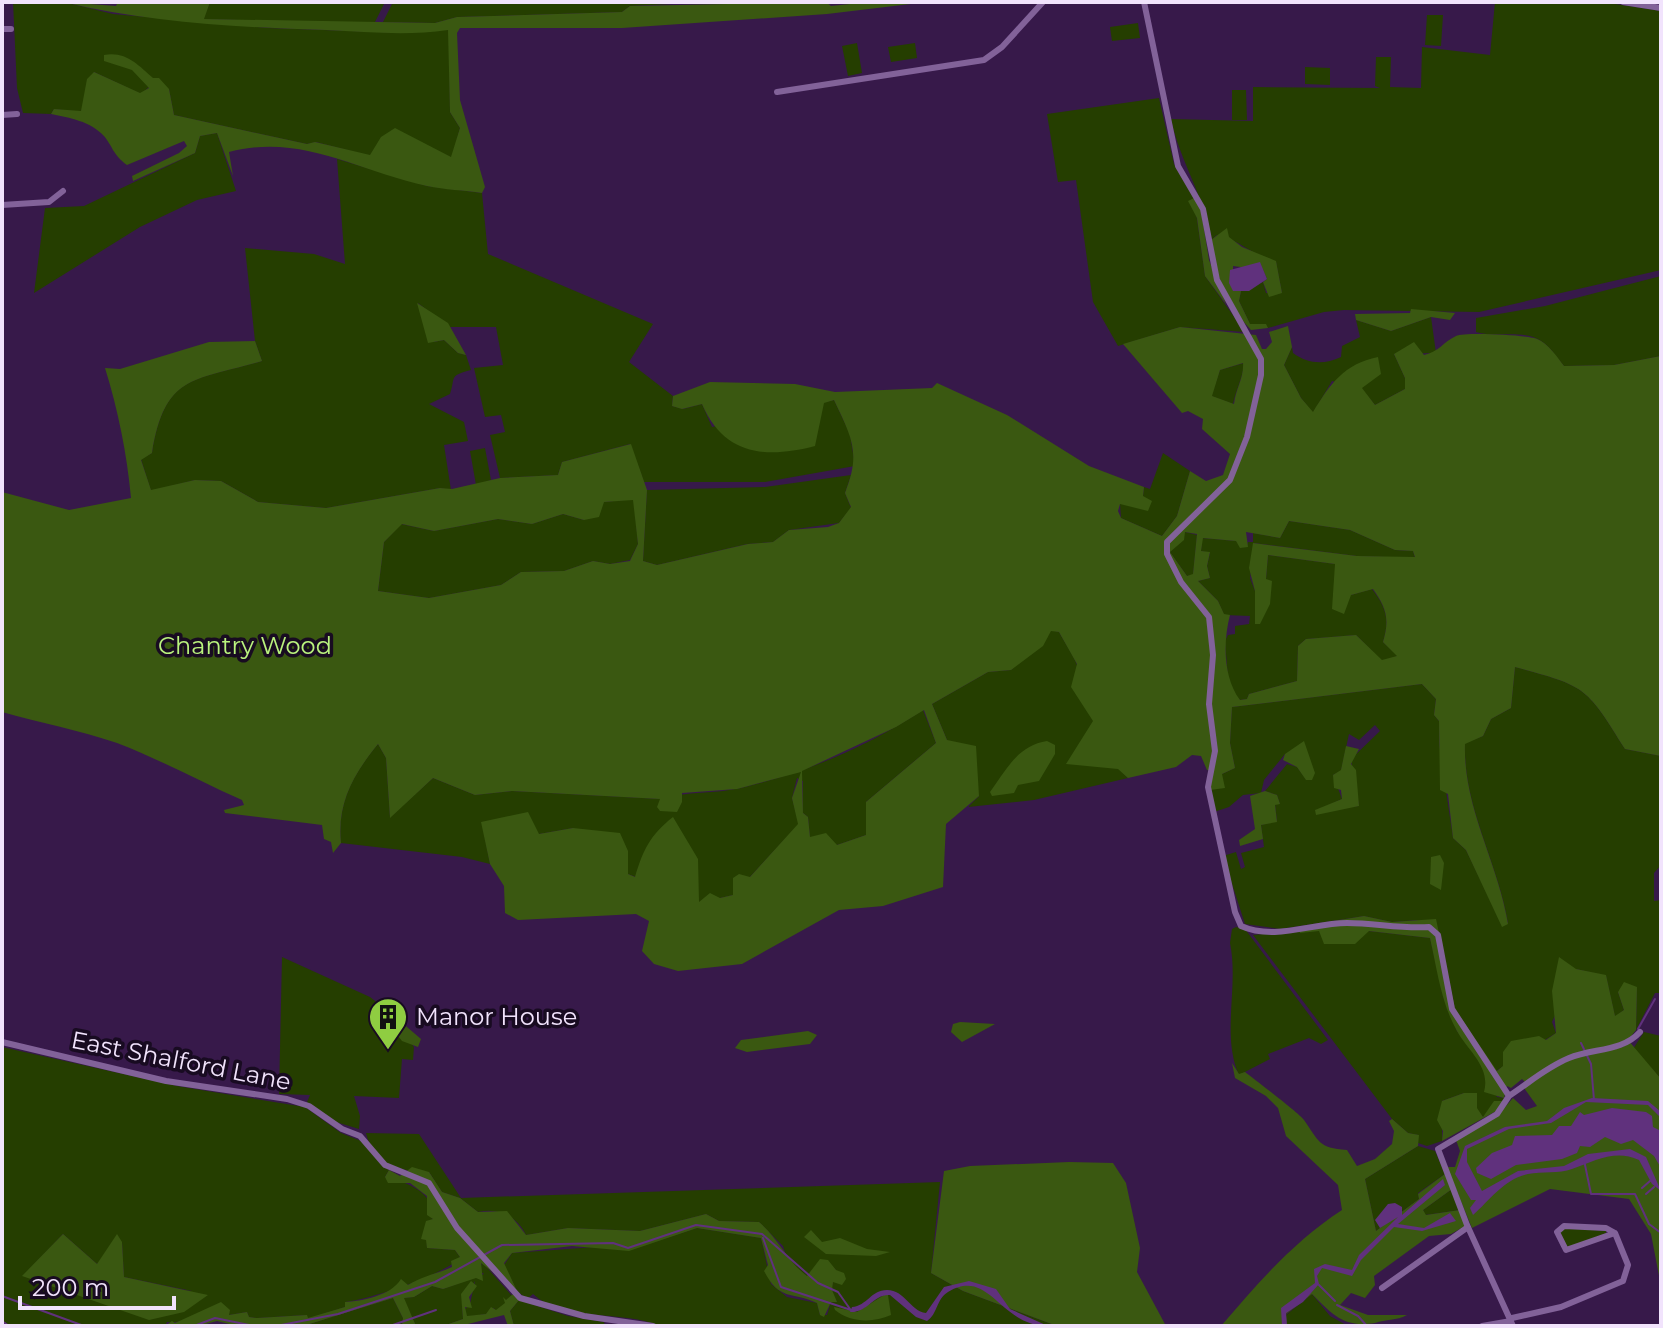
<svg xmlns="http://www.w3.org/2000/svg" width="1663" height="1328" font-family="Montserrat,sans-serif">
<rect width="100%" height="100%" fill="#37194a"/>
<!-- green -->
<path fill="#253e00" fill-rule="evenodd" d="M 13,2 L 64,2 L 113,14 L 269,28 L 406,33 L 449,29 L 450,112 L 460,128 L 452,158 L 430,147 L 374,150 L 370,156 L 316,142 L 307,144 L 174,115 L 169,89 L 149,87 L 141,94 L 94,72 L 81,112 L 54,109 L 51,114 L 23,113 L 17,88 Z
M 210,2 L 385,2 L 374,24 L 203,19 Z
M 393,2 L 715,2 L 630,6 L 622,12 L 457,17 L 435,23 L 383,22 Z
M 1495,2 L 1602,2 L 1661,11 L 1661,270 L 1479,312 L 1344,310 L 1324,312 L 1268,328 L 1265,324 L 1250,324 L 1239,301 L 1241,291 L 1263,282 L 1266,293 L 1282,293 L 1276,262 C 1255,257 1238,239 1217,235 L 1211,240 C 1205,197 1180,162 1171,119 L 1253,121 L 1253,87 L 1380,88 L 1375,86 L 1376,57 L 1391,57 L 1390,87 L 1421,88 L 1422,47 L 1490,55 Z
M 1427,15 L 1443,15 L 1441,46 L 1425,45 Z
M 1138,23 L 1140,38 L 1112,41 L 1110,27 Z
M 857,43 L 862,73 L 848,76 L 842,46 Z
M 915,43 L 917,58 L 891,62 L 888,47 Z
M 1305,67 L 1330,68 L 1330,85 L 1305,84 Z
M 1232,90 L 1246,90 L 1247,120 L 1232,120 Z
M 1159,98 L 1174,164 L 1194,198 L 1205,276 L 1245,332 L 1180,327 L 1118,346 L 1093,302 L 1076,180 L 1058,182 L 1047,114 Z
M 217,133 L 236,191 L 197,200 L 140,227 L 34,293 L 45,208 L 84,206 L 195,153 L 200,136 Z
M 337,159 L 427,186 L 482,193 L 488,254 L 653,324 L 629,362 L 673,396 L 672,406 L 683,409 L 702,404 L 712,427 L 834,400 L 850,434 L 855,466 L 765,482 L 644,482 L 630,444 L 562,462 L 558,475 L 500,478 L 490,435 L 505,432 L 501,415 L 485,417 L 474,368 L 503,365 L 496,327 L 449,327 L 418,303 L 433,342 L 444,340 L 458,353 L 466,355 L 471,370 C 448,376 456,377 450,394 L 429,404 L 464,422 L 468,441 L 444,445 L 451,490 L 440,488 L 326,508 L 258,502 L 221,481 L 195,480 L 151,491 L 141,459 L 152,453 C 165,373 194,381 262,361 L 255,341 L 245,248 L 314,254 L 345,264 Z
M 1661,276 L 1661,356 L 1614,365 L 1564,366 C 1557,358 1550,346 1541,341 C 1524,329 1496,338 1476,332 L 1476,318 L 1545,306 Z
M 1431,317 L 1436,353 L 1394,354 L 1405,378 L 1405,389 L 1375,405 L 1361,388 L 1332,381 L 1313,413 L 1301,398 L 1284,365 L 1292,347 L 1293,353 C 1308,364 1324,365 1341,357 L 1342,346 L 1360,337 L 1356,320 L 1391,331 Z
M 1244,363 C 1243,378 1236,389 1233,404 L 1211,396 L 1220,370 Z
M 485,448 L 491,480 L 476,485 L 470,451 Z
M 1163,453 L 1190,471 L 1177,516 L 1162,536 L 1121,518 L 1120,504 L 1143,496 L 1144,487 L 1150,489 Z
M 851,475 L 845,493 L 851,508 L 839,523 L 789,530 L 773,542 L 747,544 L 657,565 L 643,561 L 647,490 L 765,487 Z
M 634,499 L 638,544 L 630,560 L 610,564 L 593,561 L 564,571 L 521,572 L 501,585 L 429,598 L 378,591 L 384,542 L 401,524 L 434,531 L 498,519 L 532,524 L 563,514 L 584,520 L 604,502 Z
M 1289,521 L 1350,530 L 1395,550 L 1413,551 L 1415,558 L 1357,556 L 1254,543 L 1250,578 L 1255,591 L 1255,607 L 1266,579 L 1268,555 L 1335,564 L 1351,595 L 1372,589 C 1386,607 1390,619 1383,642 L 1398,656 L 1382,661 L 1356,635 L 1306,639 L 1298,646 L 1297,681 L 1249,694 L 1247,699 L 1240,700 L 1229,690 L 1225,641 L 1228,635 L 1235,634 L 1235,626 L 1249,624 L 1250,616 L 1224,615 L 1218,601 L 1198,581 L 1210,578 L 1207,566 L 1210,553 L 1201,551 L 1202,538 L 1236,541 L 1247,547 L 1248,542 L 1253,542 L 1253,533 L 1280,538 Z
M 1185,532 L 1197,535 L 1193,575 L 1187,576 L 1170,552 Z
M 1051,630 L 1059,632 C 1065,643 1073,654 1077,665 C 1093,704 1096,746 1128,778 L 1034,800 L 968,807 L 979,796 L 947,740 L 932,704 L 988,672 L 1011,670 Z
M 1515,667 C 1586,686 1586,686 1625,749 L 1661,756 L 1661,865 L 1654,873 L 1654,901 L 1661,900 L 1661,993 L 1655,993 L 1636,1030 L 1637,987 L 1618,992 L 1624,1010 L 1615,1017 L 1606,976 L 1576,969 L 1552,1022 L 1556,1033 L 1496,1071 L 1455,1009 L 1440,935 L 1417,920 L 1392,922 L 1364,916 L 1280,929 L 1245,924 L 1223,856 L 1236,852 L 1241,869 L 1245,867 L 1241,853 L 1264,847 L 1261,825 L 1277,821 L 1275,804 L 1280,804 L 1277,795 L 1265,791 L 1287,764 L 1297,767 L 1306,779 L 1312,780 L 1285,754 L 1264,780 L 1261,793 L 1243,795 L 1229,807 L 1214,812 L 1210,790 L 1222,774 L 1235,768 L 1230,743 L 1232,707 L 1422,684 L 1436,699 L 1434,715 L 1439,721 L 1439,743 L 1453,838 L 1466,850 L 1503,926 L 1508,923 C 1498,862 1463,807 1465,743 L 1483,736 L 1491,719 L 1511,708 ZM 1375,725 L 1380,731 L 1351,759 L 1359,806 L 1318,810 L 1342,799 L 1333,775 L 1341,771 L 1349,734 L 1359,740 Z
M 923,710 L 936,743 L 866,802 L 866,835 L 837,845 L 810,837 L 808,817 L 803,813 L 803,781 L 797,778 L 792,798 L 799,824 L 733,895 L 698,903 L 698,859 L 636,877 L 628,874 L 628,851 L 573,828 L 539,834 L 482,822 L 490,864 L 462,857 L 341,843 C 337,803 353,774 378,744 L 386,758 L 390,817 L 433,778 L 475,795 L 512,791 L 661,799 C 687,791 714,794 741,788 C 808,772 866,747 923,710 Z
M 1236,927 L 1245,929 L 1328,1040 L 1321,1044 L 1309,1038 L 1268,1054 L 1270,1059 L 1239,1075 C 1221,1035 1239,987 1230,943 L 1232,929 Z
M 1299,931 L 1368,931 L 1430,938 L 1444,999 L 1457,1031 L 1481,1063 L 1497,1097 L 1504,1098 L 1503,1101 L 1483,1117 L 1464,1093 L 1442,1101 L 1442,1141 L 1427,1146 L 1418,1143 L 1418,1135 L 1408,1133 L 1392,1119 L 1253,935 Z
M 282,957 L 370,997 L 393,1015 L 391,1019 L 414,1047 L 413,1060 L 402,1059 L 399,1098 L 354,1096 L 360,1116 L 359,1129 L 336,1122 L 307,1102 L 310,1095 L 279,1094 Z
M 1644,1032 L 1661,1036 L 1661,1079 L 1633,1049 Z
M 2,1047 L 177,1086 L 305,1107 L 341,1133 L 361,1141 L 389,1170 L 385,1177 C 407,1182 438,1193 432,1222 C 431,1232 426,1237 427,1248 L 455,1250 L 460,1257 C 448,1274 367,1300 345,1302 L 345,1307 L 307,1319 L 306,1315 L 257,1318 L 249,1317 L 247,1312 L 229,1315 L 221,1303 C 204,1310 185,1325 167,1322 L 165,1326 L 2,1326 ZM 63,1234 L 97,1264 L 122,1242 L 124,1277 L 192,1291 L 23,1276 Z
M 366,1133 L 419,1134 L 461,1198 L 940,1182 L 931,1273 L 963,1291 L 1057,1326 L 660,1326 C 625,1310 562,1322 533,1294 L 527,1299 L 517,1291 L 504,1265 L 512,1253 L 651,1243 L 697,1228 L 761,1238 L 771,1284 L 787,1297 L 817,1303 L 820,1315 L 827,1315 L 831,1302 L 837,1302 L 831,1290 L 836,1270 L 830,1264 L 816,1267 L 807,1277 L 788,1261 L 783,1246 L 759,1222 L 719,1221 L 706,1214 L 640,1231 L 568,1228 L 526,1235 C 517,1216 498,1207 478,1212 L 460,1198 L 442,1192 L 429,1172 C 400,1172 373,1164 366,1133 Z
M 1418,1146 L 1435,1151 L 1445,1174 L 1418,1193 L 1419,1199 L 1376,1231 L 1365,1179 Z
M 1452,1189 L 1460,1210 L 1425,1215 L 1423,1210 Z
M 1565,1228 L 1606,1231 L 1606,1233 L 1568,1249 L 1560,1232 Z
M 482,1262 L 513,1297 L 496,1312 L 494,1308 L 486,1314 L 466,1317 L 465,1309 L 470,1304 L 475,1281 L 462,1302 L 463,1319 L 443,1326 L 416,1326 L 403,1298 L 414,1297 L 432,1286 L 443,1289 L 484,1274 L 480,1271 Z
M 1312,1294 L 1330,1316 L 1348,1326 L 1287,1326 L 1286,1315 Z
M 393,1298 L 403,1318 L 402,1326 L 303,1326 Z
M 519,1300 L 568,1316 L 604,1322 L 605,1326 L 514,1326 L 510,1311 Z"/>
<!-- forest -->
<path fill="#3a5811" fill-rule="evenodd" d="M 64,2 L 116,6 L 118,2 L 210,2 L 204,19 L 435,23 L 457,17 L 622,12 L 630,6 L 826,2 L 831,6 L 869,2 L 919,3 L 827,14 L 622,28 L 460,28 L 457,33 L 460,100 L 485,187 L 482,193 C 464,190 445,190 427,186 C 357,171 302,133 229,152 L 233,176 L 217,133 L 200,136 L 195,153 L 133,181 L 132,176 L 179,153 L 187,146 L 184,141 L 127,165 C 113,155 113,147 104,136 C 90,121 70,118 51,114 L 54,109 L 81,111 L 87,79 L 94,72 L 140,93 L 149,88 L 132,70 L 104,61 L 104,55 C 126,51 138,65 153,78 L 159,78 L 169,89 L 174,115 L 307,144 L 315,142 L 370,155 L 381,137 L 395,128 L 451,157 L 460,128 L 450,112 L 448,30 C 408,36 367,32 326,30 C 237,27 150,23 64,2 Z
M 1194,198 L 1201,210 L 1209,260 L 1226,304 L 1205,276 L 1197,218 L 1188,201 Z
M 1227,228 L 1229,237 L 1242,247 L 1276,261 L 1282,293 L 1269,297 L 1263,282 L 1267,279 L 1263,270 L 1233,266 L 1233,290 L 1241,291 L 1239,301 L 1250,324 L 1266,324 L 1268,328 L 1251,330 C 1228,306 1214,273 1211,240 Z
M 417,303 L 448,323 L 466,355 L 458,353 L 444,340 L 428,343 Z
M 1411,309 L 1455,313 L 1450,320 L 1431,317 L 1391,331 L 1356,320 L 1355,314 L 1410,313 Z
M 1288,326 L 1292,347 L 1284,365 L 1301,398 L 1313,412 C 1330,384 1344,364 1378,357 L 1381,374 L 1362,388 L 1375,405 L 1405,389 L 1405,378 L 1394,354 L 1414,342 L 1424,355 C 1439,352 1443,342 1456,336 C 1465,332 1527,335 1537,339 C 1548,343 1557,357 1564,366 L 1614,365 L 1661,356 L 1661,756 L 1625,749 C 1586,686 1586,686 1515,667 L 1511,708 L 1491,719 L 1483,736 L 1465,744 C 1463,808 1498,862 1508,924 L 1502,927 L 1466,850 L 1453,838 L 1448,794 L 1440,790 L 1439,721 L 1434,715 L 1436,699 L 1422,684 L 1232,707 L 1230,743 L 1235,768 L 1222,774 L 1225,788 L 1210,790 L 1213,771 L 1207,770 L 1201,756 L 1192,755 L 1176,767 L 1128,778 L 1118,769 L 1066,764 L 1093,721 L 1071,687 L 1077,664 L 1059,632 L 1051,631 L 1043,646 L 1011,670 L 988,672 L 932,704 L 947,740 L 976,746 L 979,796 L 946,824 L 943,887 L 883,906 L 839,910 L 742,964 L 678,971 L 654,964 L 642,951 L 649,921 L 636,914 L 518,920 L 505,913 L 504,886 L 490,864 L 481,822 L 528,812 L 539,834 L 573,828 L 620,833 L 628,851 L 628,874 L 635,877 C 643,850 650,835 673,817 L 698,859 L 699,902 L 710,893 L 720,898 L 733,895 L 733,878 L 739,874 L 750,877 L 798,824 L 792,798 L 801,772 L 737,789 L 682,793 L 682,802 L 677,812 L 660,811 L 657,807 L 660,799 L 512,791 L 475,795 L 433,778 L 390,818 L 386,758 L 378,744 C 353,775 337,803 341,843 L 333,853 L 331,842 L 324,839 L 322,825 L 225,813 L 224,810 L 244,805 L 242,800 C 201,782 159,759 117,743 C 79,730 41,723 2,712 L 2,492 L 69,510 L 131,498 C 127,454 118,410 105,368 L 120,369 L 209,342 L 255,341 L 262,361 C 195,381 165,373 152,453 L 141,460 L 151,490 L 195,480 L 221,481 L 258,502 L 326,508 L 440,488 L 452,489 L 500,478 L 558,475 L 562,462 L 631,444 L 647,490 L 643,561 L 657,565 L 748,544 L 773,542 L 789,530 L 828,527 L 839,523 L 851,507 L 845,493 C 861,453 852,438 834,400 L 824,403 L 815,446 C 765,459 724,455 702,404 L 682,409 L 672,406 L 673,396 L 710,382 L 795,384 L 835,392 L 932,388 L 937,383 L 1007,415 L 1089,466 L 1144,487 L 1143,496 L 1152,501 L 1148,511 L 1120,504 L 1118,511 L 1121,518 L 1162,536 L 1177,516 L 1190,471 L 1206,481 L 1223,475 L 1230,454 L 1202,429 L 1203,419 L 1188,411 L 1182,413 L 1123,344 L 1180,327 L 1256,335 L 1262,349 L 1266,349 L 1272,342 L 1269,332 ZM 1243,363 C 1244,378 1236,388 1234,404 L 1212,396 L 1220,370 ZM 633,500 L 638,544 L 630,561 L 610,564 L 593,561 L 564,571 L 521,572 L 501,585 L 429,598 L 378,591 L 384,542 L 402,524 L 434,531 L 498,519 L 532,524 L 563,514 L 584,520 L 599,517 L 604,502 ZM 1289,521 L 1350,530 L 1395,550 L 1413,551 L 1415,557 L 1357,556 L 1253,543 L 1249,568 L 1255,591 L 1255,624 L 1260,624 L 1270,604 L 1272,581 L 1266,579 L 1268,555 L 1335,564 L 1332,609 L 1344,614 L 1351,595 L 1373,589 C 1386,607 1390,619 1383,642 L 1397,656 L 1382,660 L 1356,635 L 1306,639 L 1298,646 L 1297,681 L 1249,694 L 1247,699 L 1240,700 C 1223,677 1223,642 1230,615 L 1224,614 L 1218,601 L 1198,581 L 1210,578 L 1207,566 L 1210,552 L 1201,551 L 1203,538 L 1236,541 L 1240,548 L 1248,547 L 1246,532 L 1280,538 ZM 1185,532 L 1197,534 L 1193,574 L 1187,576 L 1170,552 L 1184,540 ZM 924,710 L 936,743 L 866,802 L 866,835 L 837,845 L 826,833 L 810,837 L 808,817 L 803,813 L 802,771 L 896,727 Z
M 1047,741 L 1055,745 L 1055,754 L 1039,781 L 1018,785 L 1014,793 L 992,796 L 990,792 C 1007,769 1017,746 1047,741 Z
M 1304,741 L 1315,773 L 1312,780 L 1306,780 L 1297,767 L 1283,760 L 1285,754 Z
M 1346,746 L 1359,749 L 1351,764 L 1356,770 L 1359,806 L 1316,815 L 1315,810 L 1342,799 L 1341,790 L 1334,788 L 1333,775 L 1341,770 Z
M 1265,791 L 1277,795 L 1280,804 L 1275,805 L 1277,822 L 1261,825 L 1263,839 L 1240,846 L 1239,840 L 1255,829 L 1250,796 Z
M 1440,855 L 1444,863 L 1441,890 L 1430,884 L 1431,857 Z
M 1364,916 L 1392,922 L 1436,919 L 1455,1009 L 1497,1071 L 1503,1066 L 1503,1052 L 1511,1041 L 1539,1036 L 1546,1040 L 1556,1033 L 1552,991 L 1559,957 L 1576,969 L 1606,975 L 1615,1016 L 1624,1010 L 1618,992 L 1624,982 L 1637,987 L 1636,1030 L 1628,1040 L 1661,1079 L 1661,1286 L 1651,1234 L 1629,1199 L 1550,1189 L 1472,1228 L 1447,1167 L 1455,1167 L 1460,1151 L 1456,1140 L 1499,1114 L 1513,1098 L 1526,1110 L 1537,1106 L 1524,1088 L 1526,1083 L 1522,1079 L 1511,1088 L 1507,1086 L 1504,1098 L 1484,1092 C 1491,1067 1468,1051 1457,1031 C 1441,1003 1437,969 1430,938 L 1369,931 L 1355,944 L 1324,944 L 1319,931 L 1300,933 L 1297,927 Z
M 393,1015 L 421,1039 L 418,1047 L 402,1041 L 394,1031 Z
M 960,1022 L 995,1024 L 962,1042 L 951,1032 L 953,1024 Z
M 808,1031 L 817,1035 L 810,1044 L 747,1052 L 735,1048 L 741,1040 Z
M 1232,1063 L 1239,1074 L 1245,1072 C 1254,1079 1299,1113 1304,1120 C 1319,1141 1318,1148 1347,1150 L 1357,1166 L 1375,1159 L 1392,1144 L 1394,1131 L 1389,1121 L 1392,1119 L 1408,1133 L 1419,1135 L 1418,1146 L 1365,1179 L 1376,1231 L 1419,1199 L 1418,1194 L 1445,1174 L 1452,1189 L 1423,1210 L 1426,1215 L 1460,1210 L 1465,1226 L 1451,1234 L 1429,1236 L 1374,1276 L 1375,1285 L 1365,1298 L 1351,1293 L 1340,1305 L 1368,1315 L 1407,1315 C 1396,1321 1386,1319 1375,1323 C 1344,1328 1333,1315 1312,1294 L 1286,1314 L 1287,1326 L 1221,1326 C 1258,1283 1293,1242 1342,1210 L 1338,1185 L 1286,1136 L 1278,1108 L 1266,1096 L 1235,1078 Z
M 1464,1093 L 1477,1093 L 1477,1108 L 1483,1117 L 1494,1101 L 1503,1101 L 1498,1110 L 1442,1141 L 1443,1131 L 1437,1120 L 1442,1101 Z
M 1069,1162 L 1113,1163 L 1126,1183 L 1140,1248 L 1137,1272 L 1166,1326 L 1057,1326 L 963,1291 L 931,1273 L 944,1171 L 970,1166 Z
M 412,1167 L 429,1172 L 442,1192 L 460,1198 L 478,1212 L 507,1211 L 526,1235 L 568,1228 L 640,1231 L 706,1214 L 719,1221 L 759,1222 C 779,1239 786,1260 807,1276 L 820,1259 L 828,1260 L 836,1270 L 844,1273 L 846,1279 L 842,1285 L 833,1282 L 832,1290 L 837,1302 L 831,1302 L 824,1317 L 820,1315 L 817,1303 C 792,1291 780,1302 764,1271 L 768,1265 L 761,1238 L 697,1228 L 629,1251 L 572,1246 L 512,1253 L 504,1263 L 517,1291 L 481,1263 L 483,1281 L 476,1278 L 443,1289 L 432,1286 L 414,1297 L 404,1298 L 416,1326 L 402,1326 L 403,1318 L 393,1298 L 303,1326 L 238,1326 L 217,1321 L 198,1326 L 165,1326 L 172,1321 L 175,1323 L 221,1302 L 230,1310 L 229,1315 L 247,1312 L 249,1317 L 257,1318 L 307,1315 L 308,1318 L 345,1307 L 345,1302 C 361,1301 391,1296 401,1279 L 408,1285 C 422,1276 437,1274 452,1267 L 451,1261 L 460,1257 L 455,1250 L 427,1248 L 426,1240 L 421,1239 L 426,1221 L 433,1219 L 427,1215 L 427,1196 L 410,1183 L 388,1183 L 385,1177 L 389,1170 L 400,1176 Z
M 811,1230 L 822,1242 L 840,1238 L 867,1249 L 890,1252 L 876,1256 L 826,1254 L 804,1237 Z
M 63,1234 L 97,1264 L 117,1234 L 122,1242 L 124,1277 L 208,1295 L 184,1312 L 149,1320 L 22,1276 Z
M 471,1281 L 477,1286 L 469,1297 L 472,1308 L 465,1307 L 467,1316 L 486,1314 L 491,1307 L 496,1310 L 505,1303 L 503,1297 L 506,1300 L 513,1294 L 519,1300 L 510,1311 L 514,1326 L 508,1326 L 504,1315 L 460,1326 L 443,1326 L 463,1319 L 461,1294 Z
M 884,1295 L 888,1295 L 891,1315 C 873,1323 851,1323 835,1310 L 834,1307 L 857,1312 Z"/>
<!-- water -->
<path fill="#60317d" d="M 1260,262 L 1267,279 L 1249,291 L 1233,291 L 1229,283 L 1230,270 Z
M 1592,1098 L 1648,1101 L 1661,1112 L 1661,1118 L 1648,1105 L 1586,1102 L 1551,1123 L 1509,1129 L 1467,1149 L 1467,1162 L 1482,1191 L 1518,1171 L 1564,1166 L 1588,1154 L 1630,1149 L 1646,1157 L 1661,1191 L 1652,1184 L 1639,1160 C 1615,1149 1595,1161 1572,1169 C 1559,1174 1542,1171 1528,1174 C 1504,1179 1490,1200 1473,1215 L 1470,1208 L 1476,1200 L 1471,1200 L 1455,1174 L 1465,1146 L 1505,1127 L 1547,1121 L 1564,1108 Z
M 1612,1108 L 1646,1112 L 1652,1116 L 1653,1127 L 1661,1131 L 1661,1168 L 1654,1156 L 1633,1140 L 1621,1144 L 1605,1137 L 1590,1147 L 1580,1146 L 1577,1153 L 1562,1159 L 1516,1165 L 1491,1179 L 1477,1173 L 1476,1168 L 1492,1153 L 1512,1145 L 1515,1136 L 1552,1135 L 1559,1126 L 1571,1126 L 1580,1112 L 1584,1115 Z
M 1443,1179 L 1445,1185 L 1398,1224 L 1424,1228 L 1450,1213 L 1456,1221 L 1422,1231 L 1394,1227 L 1361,1260 L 1352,1276 L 1322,1268 L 1317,1276 L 1319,1284 L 1303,1302 L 1286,1313 L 1287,1326 L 1282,1326 L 1281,1308 L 1315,1283 L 1314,1269 L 1325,1264 L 1352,1270 L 1359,1255 L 1398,1217 L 1380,1228 L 1375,1220 L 1388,1204 L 1395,1203 L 1402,1207 L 1402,1215 Z
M 969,1281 L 996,1289 L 1010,1309 L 1048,1326 C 999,1326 990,1267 948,1292 C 936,1299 938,1314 927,1321 L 916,1317 L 890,1295 C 873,1294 868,1313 850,1312 L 852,1307 C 867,1306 871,1290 887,1290 C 905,1290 910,1311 926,1313 L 944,1287 Z"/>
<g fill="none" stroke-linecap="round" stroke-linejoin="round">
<!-- stream -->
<path stroke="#60317d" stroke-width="2" d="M 1638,1029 L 1655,999
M 1581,1043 L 1591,1064 L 1594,1100
M 1584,1160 L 1591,1194 L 1635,1194 L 1649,1224 L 1661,1233
M 1642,1188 L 1650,1181
M 1646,1194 L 1654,1187
M 763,1238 L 781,1287 L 851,1310
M 1319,1285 L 1335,1301
M 2,1296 L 84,1326
M 1337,1305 L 1358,1316 L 1367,1326
M 2,1321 L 9,1326
M 194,1326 L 215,1318 L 254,1326
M 276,1326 L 338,1314 L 435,1282 L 502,1245 L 613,1243 L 628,1248 L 696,1225 L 762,1234 L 818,1283 L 838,1292 L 850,1309
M 390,1326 L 436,1310"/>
<!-- street -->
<path stroke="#826299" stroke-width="6" d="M 1144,2 L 1178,166 L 1203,209 L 1217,280 L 1261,359 L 1261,375 L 1247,437 L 1230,480 L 1167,542 L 1167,554 L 1181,582 L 1209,617 L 1213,655 L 1209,704 L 1215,751 L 1208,787 L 1235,912 L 1241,926 C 1274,941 1313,923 1347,923 C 1375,923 1401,929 1429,927 L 1438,935 L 1452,1009 L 1509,1096 L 1497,1114 L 1438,1149 L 1467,1225 L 1513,1326
M 1623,2 L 1661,8
M 2,29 L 11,29
M 777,92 L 984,60 L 1002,47 L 1043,2
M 2,115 L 17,114
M 2,205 L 49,202 L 63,191
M 2,1042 L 166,1081 L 287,1099 L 309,1106 L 342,1129 L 360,1136 L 385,1165 L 429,1183 L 457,1228 L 520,1298 L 584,1316 L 653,1326
M 1509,1096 C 1529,1083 1545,1068 1569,1058 C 1593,1048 1622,1052 1640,1032
M 1382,1288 L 1468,1227
M 1512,1318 L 1561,1307 L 1623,1281 L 1628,1265 L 1615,1233 L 1606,1228 L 1564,1226 L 1557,1232 L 1566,1250 L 1615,1233
M 1482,1326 L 1511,1321"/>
</g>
<!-- icons -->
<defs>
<g id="building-pin" transform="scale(2)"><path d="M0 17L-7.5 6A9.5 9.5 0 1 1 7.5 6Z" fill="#8fcd41" stroke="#180b21"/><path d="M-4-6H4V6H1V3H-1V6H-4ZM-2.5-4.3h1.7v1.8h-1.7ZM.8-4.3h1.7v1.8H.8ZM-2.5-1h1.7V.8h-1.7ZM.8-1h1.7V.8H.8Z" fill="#111"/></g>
</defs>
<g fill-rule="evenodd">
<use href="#building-pin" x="388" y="1017"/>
</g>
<g text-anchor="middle" stroke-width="7" stroke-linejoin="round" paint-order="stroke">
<!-- park labels -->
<g font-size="24" fill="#baf37e" stroke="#180b21">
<text x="245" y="654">Chantry Wood</text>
</g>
<!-- poi labels -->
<g font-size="24" fill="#f1e3fc" stroke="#180b21" text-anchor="start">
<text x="416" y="1025">Manor House</text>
</g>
<!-- street labels -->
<g font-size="24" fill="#f1e3fc" stroke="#180b21">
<text transform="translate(181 1061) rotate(11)" y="8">East Shalford Lane</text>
</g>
</g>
<!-- border -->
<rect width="1663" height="1328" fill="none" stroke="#f1e3fc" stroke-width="8"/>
<!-- scale -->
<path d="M20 1296v12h154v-12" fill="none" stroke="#f1e3fc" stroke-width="4"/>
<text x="32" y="1296" font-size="24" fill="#f1e3fc" stroke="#180b21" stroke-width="6" paint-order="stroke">200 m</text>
</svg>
